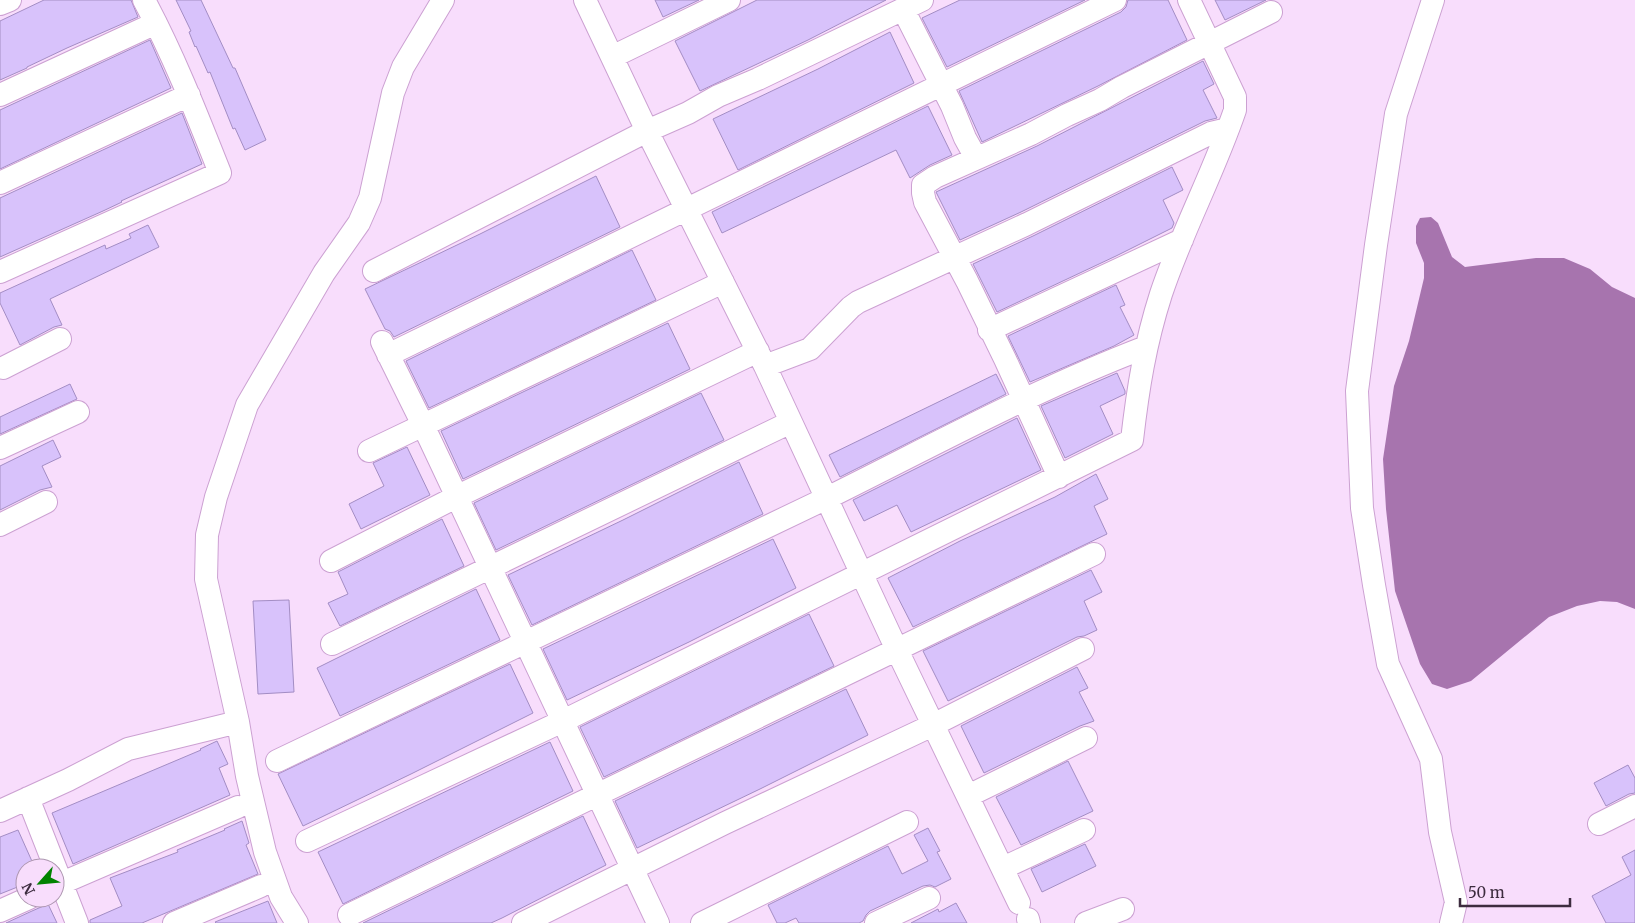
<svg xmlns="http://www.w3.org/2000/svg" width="1635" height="923" font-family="Merriweather,serif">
<rect width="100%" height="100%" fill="#f8ddfc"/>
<!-- water -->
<path fill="#a774ae" d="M 1431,217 L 1438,223 L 1452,257 L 1465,267 L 1536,258 L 1564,258 L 1590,269 L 1612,287 L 1635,298 L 1635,609 L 1617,602 L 1600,601 L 1577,606 L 1549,617 L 1471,681 L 1447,689 L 1432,684 L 1420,664 L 1395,591 L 1386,509 L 1383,459 L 1394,386 L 1409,341 L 1424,278 L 1424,263 L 1416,243 L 1416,226 L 1420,218 Z"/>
<!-- building -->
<path fill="#d8c2fb" stroke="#a38dc4" d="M 44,0 L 131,0 L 138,17 L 67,48 L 27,67 L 27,68 L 0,80 L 0,21 Z
M 176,0 L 201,0 L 233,68 L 235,68 L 266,140 L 245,150 L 235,128 L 233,129 L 210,72 L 208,73 L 196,46 L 195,47 L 189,32 L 191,31 Z
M 655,0 L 699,0 L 663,17 Z
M 757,0 L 886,0 L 808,40 L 700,91 L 675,41 Z
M 960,0 L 1085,0 L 947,67 L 922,18 Z
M 1128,0 L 1168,0 L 1187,40 L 1098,86 L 982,142 L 959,91 L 1121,12 L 1126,7 Z
M 1215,0 L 1266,0 L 1225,20 Z
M 890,32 L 914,83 L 738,170 L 713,119 L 818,69 Z
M 150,40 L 171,88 L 0,169 L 0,110 Z
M 1203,61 L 1214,84 L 1203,90 L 1217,118 L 1205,121 L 1021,212 L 960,240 L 936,192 L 1037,146 Z
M 928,106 L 952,155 L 930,165 L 910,178 L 896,150 L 722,233 L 712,212 Z
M 182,113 L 202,164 L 121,201 L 122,202 L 103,211 L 0,257 L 0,198 Z
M 1172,167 L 1183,190 L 1163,200 L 1174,223 L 1172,228 L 1116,256 L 997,312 L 973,264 L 1033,236 Z
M 596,176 L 620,227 L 394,337 L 390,331 L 385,329 L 365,289 L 480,234 Z
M 148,225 L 159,247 L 50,299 L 62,325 L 54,327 L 20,345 L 0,303 L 0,293 L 105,245 L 106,249 L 131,238 L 129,234 Z
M 632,250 L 656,300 L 429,408 L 406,361 Z
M 1116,285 L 1125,305 L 1120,307 L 1134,335 L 1114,346 L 1030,382 L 1008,336 Z
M 668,323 L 690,369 L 463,479 L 441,431 Z
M 1117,373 L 1125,391 L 1125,394 L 1100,406 L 1113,434 L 1065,458 L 1041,406 Z
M 996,374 L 1006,394 L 840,477 L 829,455 Z
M 70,384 L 77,399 L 0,434 L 0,417 Z
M 701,393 L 724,440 L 496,550 L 474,503 Z
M 1017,418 L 1041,470 L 911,532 L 897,505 L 864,521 L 853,500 Z
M 53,440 L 61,457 L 42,466 L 52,487 L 40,490 L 0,510 L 0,466 Z
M 407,447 L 430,495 L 361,529 L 349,504 L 384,486 L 373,463 Z
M 739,462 L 763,514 L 532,625 L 508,575 L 623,520 Z
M 1096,474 L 1108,499 L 1094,506 L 1107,534 L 913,627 L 888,578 L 960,541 L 1055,497 Z
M 442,519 L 464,566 L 340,626 L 328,603 L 348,594 L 338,572 Z
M 773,539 L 796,588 L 689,642 L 567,700 L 543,649 Z
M 1091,570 L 1102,592 L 1084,601 L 1097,630 L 1084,636 L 1077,637 L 948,701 L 923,651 Z
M 476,589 L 500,640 L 340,716 L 317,668 Z
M 289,600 L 294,692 L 258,694 L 253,601 Z
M 809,614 L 834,666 L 604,777 L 580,727 Z
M 510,664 L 533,713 L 411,774 L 303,826 L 278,774 Z
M 1077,667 L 1088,688 L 1079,692 L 1094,721 L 1080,726 L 984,773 L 961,726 Z
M 846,689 L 868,735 L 760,789 L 637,848 L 615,801 Z
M 217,741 L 228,764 L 219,768 L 230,795 L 73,864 L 52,813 L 201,750 L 200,749 Z
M 550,742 L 573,791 L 343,904 L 318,852 Z
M 1068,761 L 1093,811 L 1021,845 L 996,797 Z
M 1628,765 L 1635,778 L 1635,793 L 1629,794 L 1606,806 L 1594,783 Z
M 583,816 L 606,865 L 502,918 L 491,923 L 363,923 Z
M 242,821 L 249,843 L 246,845 L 258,874 L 142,923 L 90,923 L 90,920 L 122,906 L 110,878 L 178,852 L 177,850 L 225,830 L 224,829 Z
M 928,828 L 940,851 L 937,852 L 951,879 L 935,887 L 930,885 L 923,886 L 870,911 L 866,915 L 863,921 L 859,923 L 799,923 L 796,918 L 785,923 L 777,923 L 768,905 L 888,846 L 902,874 L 928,861 L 914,835 Z
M 18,830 L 35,868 L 25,868 L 25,884 L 0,894 L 0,837 Z
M 1085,844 L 1096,866 L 1042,892 L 1031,869 Z
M 1635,850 L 1635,923 L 1606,923 L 1592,896 L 1631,875 L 1622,857 Z
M 268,901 L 277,923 L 216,923 L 215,922 Z
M 956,903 L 967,923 L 911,923 L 938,909 L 939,912 Z
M 48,904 L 57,923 L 6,923 L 32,911 Z"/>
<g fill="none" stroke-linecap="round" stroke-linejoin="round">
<!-- minor casing -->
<g stroke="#cca1d2" stroke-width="24">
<path id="minor" d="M 585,0 L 647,131 L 765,366 L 897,650 L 1019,903
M 1433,0 L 1396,114 L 1376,245 L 1357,391 L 1362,508 L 1374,585 L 1388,664 L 1431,759 L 1440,832 L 1456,902 L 1451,923
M 0,4 L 10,0
M 903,9 L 952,106 L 965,138 L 976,158
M 612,57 L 729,0
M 0,95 L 156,23
M 0,183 L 189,95
M 374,271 L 647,131 L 688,113 L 718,96 L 758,79 L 922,0
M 0,272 L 220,173 C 197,115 174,56 144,0
M 989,330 L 1182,240
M 382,342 L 423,425 L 658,923
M 388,355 L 1115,0
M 765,366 L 810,349 L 851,307 L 858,302 L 1027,224 L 1211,133 L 1228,129
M 3,368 L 60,339
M 0,448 L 78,412
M 369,451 L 723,282
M 1059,477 L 1005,359 L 967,281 L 925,202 L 923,193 L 923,185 L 935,177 L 1031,134 L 1067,115 L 1100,100 L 1122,87 L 1271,12
M 0,525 L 46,502
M 331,561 L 456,497 L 758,351
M 332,644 L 791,422
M 277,761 C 460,673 644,587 827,498 C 932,446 1036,389 1146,347
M 968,796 L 1086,738
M 28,798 L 77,923
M 0,811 L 68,780 L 128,749 L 238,722
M 1599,824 L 1635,806
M 307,841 L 563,721 L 1132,440 C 1138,388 1145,344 1161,294 C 1182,231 1214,172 1235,110 L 1235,97 L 1189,0
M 1003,868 L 1084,830
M 55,886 L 238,807
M 0,911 L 29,898
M 349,915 L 1094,554
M 1028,919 L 1029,923
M 174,923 L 261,886
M 297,923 L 281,897 L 265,852 L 247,776 L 238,722 L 206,579 L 207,535 L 216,497 L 247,405 L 324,273 L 359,223 L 370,198 L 393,93 L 403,67 L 443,0
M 523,923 L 725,823 L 933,725 L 1083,649
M 702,923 L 907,822
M 876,923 L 929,898
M 1086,923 L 1123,909"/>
</g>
<!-- minor -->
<use href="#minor" stroke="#fff" stroke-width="22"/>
</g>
<!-- north arrow -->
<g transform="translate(40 883) rotate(243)"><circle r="24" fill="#f8ddfc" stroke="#ad96b0"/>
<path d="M0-4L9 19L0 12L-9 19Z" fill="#008300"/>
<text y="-8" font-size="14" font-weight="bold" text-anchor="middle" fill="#3d2c3f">N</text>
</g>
<!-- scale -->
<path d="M1460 898v8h110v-8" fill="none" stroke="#3d2c3f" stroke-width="2.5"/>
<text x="1468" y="898" font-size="15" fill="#3d2c3f" stroke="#f8ddfc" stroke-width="4" paint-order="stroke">50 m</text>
</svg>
